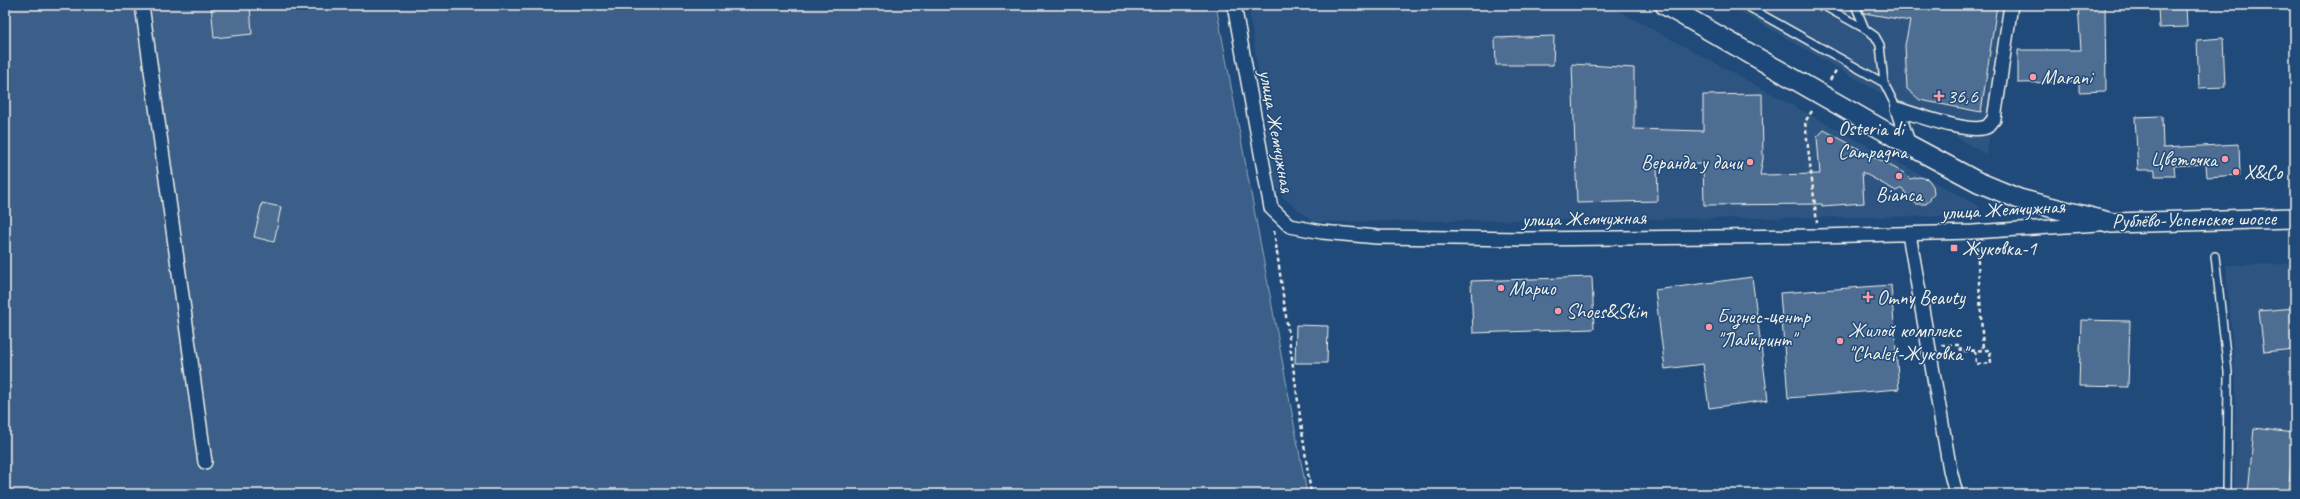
<svg xmlns="http://www.w3.org/2000/svg" width="2300" height="499" font-family="Caveat,sans-serif">
<rect width="100%" height="100%" fill="#1f4a7a"/>
<filter id="ink" filterUnits="userSpaceOnUse"><feTurbulence type="fractalNoise" baseFrequency=".025" numOctaves="2"/><feDisplacementMap in="SourceGraphic" scale="8" xChannelSelector="R" yChannelSelector="G"/><feConvolveMatrix kernelMatrix="1 2 1 2 8 2 1 2 1" color-interpolation-filters="sRGB"/></filter>
<g filter="url(#ink)">
<!-- built -->
<path fill="#2d5581" d="M 1248,5 L 1608,5 L 1980,207 L 1975,216 L 1314,222 L 1285,199 L 1276,187 Z
M 1729,5 L 2007,5 L 1987,155 Z
M 2295,264 L 2295,494 L 2234,494 L 2236,387 L 2226,265 Z"/>
<!-- green -->
<path fill="#3a5f88" stroke="#97a8b8" d="M 5,5 L 1216,5 L 1307,494 L 5,494 Z"/>
<!-- building -->
<path fill="#4d6e92" stroke="#f4f1e8" d="M 211,5 L 250,5 L 252,34 L 214,38 Z
M 1860,5 L 1997,5 L 1981,112 L 1920,100 L 1907,89 L 1905,45 L 1910,21 L 1864,13 Z
M 2078,5 L 2105,5 L 2106,91 L 2079,92 L 2079,82 L 2018,83 L 2018,50 L 2081,50 Z
M 2158,5 L 2186,5 L 2187,27 L 2159,28 Z
M 1554,36 L 1553,65 L 1496,65 L 1495,38 Z
M 2223,38 L 2225,87 L 2199,88 L 2197,40 Z
M 1572,64 L 1634,68 L 1634,129 L 1703,131 L 1703,95 L 1762,94 L 1763,159 L 1760,175 L 1820,174 L 1817,137 L 1824,130 L 1904,173 L 1910,179 L 1919,177 L 1928,179 L 1933,186 L 1934,194 L 1926,204 L 1917,204 L 1910,200 L 1902,188 L 1896,191 L 1862,172 L 1864,203 L 1822,206 L 1822,204 L 1704,205 L 1703,164 L 1657,164 L 1658,201 L 1577,203 Z
M 2162,116 L 2163,148 L 2239,144 L 2240,175 L 2207,177 L 2206,164 L 2174,166 L 2175,176 L 2155,176 L 2155,170 L 2138,170 L 2135,117 Z
M 262,203 L 281,207 L 274,242 L 254,237 Z
M 1592,277 L 1594,329 L 1473,333 L 1471,281 Z
M 1752,277 L 1768,400 L 1709,408 L 1703,364 L 1665,369 L 1655,290 Z
M 1891,285 L 1899,389 L 1788,398 L 1780,293 Z
M 2295,308 L 2295,349 L 2264,352 L 2259,311 Z
M 2081,320 L 2130,321 L 2128,387 L 2079,386 Z
M 1296,325 L 1328,326 L 1327,363 L 1295,363 Z
M 2254,428 L 2294,433 L 2288,494 L 2248,494 Z"/>
<g fill="none" stroke-linecap="round" stroke-linejoin="round">
<!-- service casing -->
<g stroke="#f4f1e8" stroke-width="10">
<path id="service" d="M 1745,5 L 1884,83 L 1897,109
M 1822,5 L 1865,29
M 1855,5 L 1865,29 L 1875,36 L 1880,45 L 1884,83
M 2215,256 L 2228,372 L 2227,494"/>
</g>
<!-- minor casing -->
<g stroke="#f4f1e8" stroke-width="16">
<path id="minor" d="M 142,5 L 205,462
M 1234,5 L 1271,208 L 1290,226 L 1322,232 L 1377,237 L 1525,239 L 1818,236 L 1973,232 L 2099,224
M 1897,109 C 1914,114 1973,136 1988,126 C 1990,124 1992,121 1994,119 L 2011,5
M 1897,109 L 1909,145
M 1909,234 L 1950,470 L 1956,494"/>
</g>
<!-- secondary casing -->
<g stroke="#f4f1e8" stroke-width="22">
<path id="secondary" d="M 1665,5 L 1909,145 L 1978,182 L 2019,199 L 2112,223 L 2295,218"/>
</g>
<!-- path -->
<path stroke="#f4f1e8" stroke-width="2.5" stroke-dasharray="4 3" stroke-linecap="butt" d="M 1830,80 L 1837,69
M 1812,111 L 1805,122 L 1817,223
M 1274,231 L 1311,494
M 1977,246 L 1983,350
M 1941,345 L 1960,345 L 1961,351 L 1990,350 L 1991,363 L 1976,364 L 1975,350"/>
<!-- service -->
<use href="#service" stroke="#1f4a7a" stroke-width="7"/>
<!-- minor -->
<use href="#minor" stroke="#1f4a7a" stroke-width="13"/>
<!-- secondary -->
<use href="#secondary" stroke="#1f4a7a" stroke-width="19"/>
</g>
</g>
<!-- markers -->
<g fill="#ff9aa2" stroke="#1f4a7a" stroke-width="1.5">
<circle cx="2033" cy="77" r="4"/>
<path d="M1937 90h4v4h4v4h-4v4h-4v-4h-4v-4h4z"/>
<circle cx="1830" cy="140" r="4"/>
<circle cx="2225" cy="159" r="4"/>
<circle cx="1750" cy="162" r="4"/>
<circle cx="2236" cy="172" r="4"/>
<circle cx="1899" cy="176" r="4"/>
<rect x="1950" y="244" width="8" height="8" rx="2"/>
<circle cx="1501" cy="288" r="4"/>
<path d="M1866 291h4v4h4v4h-4v4h-4v-4h-4v-4h4z"/>
<circle cx="1558" cy="311" r="4"/>
<circle cx="1709" cy="327" r="4"/>
<circle cx="1840" cy="341" r="4"/>
</g>
<g text-anchor="middle" stroke-width="3" stroke-linejoin="round" paint-order="stroke">
<!-- poi labels -->
<g font-size="20" fill="#f4f1e8" stroke="#1f4a7a" text-anchor="start">
<text x="2041" y="84">Marani</text>
<text x="1947" y="103">36,6</text>
<text x="1838" y="135">Osteria di<tspan x="1838" dy="23">Campagna</tspan></text>
<text x="2217" y="166" text-anchor="end">Цветочка</text>
<text x="1742" y="169" text-anchor="end">Веранда у дачи</text>
<text x="2244" y="179">X&amp;Co</text>
<text x="1899" y="201" text-anchor="middle">Bianca</text>
<text x="1962" y="255">Жуковка-1</text>
<text x="1509" y="295">Марио</text>
<text x="1877" y="304">Omny Beauty</text>
<text x="1566" y="318">Shoes&amp;Skin</text>
<text x="1717" y="323">Бизнес-центр<tspan x="1717" dy="23">"Лабиринт"</tspan></text>
<text x="1848" y="337">Жилой комплекс<tspan x="1848" dy="23">"Chalet-Жуковка"</tspan></text>
</g>
<!-- street labels -->
<g font-size="20" fill="#f4f1e8" stroke="#1f4a7a">
<text transform="translate(1277 131) rotate(80)" y="7">улица Жемчужная</text>
<text transform="translate(2003 209) rotate(-3)" y="7">улица Жемчужная</text>
<text transform="translate(1584 218) rotate(-1)" y="7">улица Жемчужная</text>
<text transform="translate(2194 219) rotate(-1)" y="7">Рублёво-Успенское шоссе</text>
</g>
</g>
<!-- margin -->
<rect width="2300" height="499" fill="none" stroke="#1f4a7a" stroke-width="20"/>
<rect x="10" y="10" width="2280" height="479" fill="none" stroke="#f4f1e8" stroke-width="1.5" filter="url(#ink)"/>
</svg>
